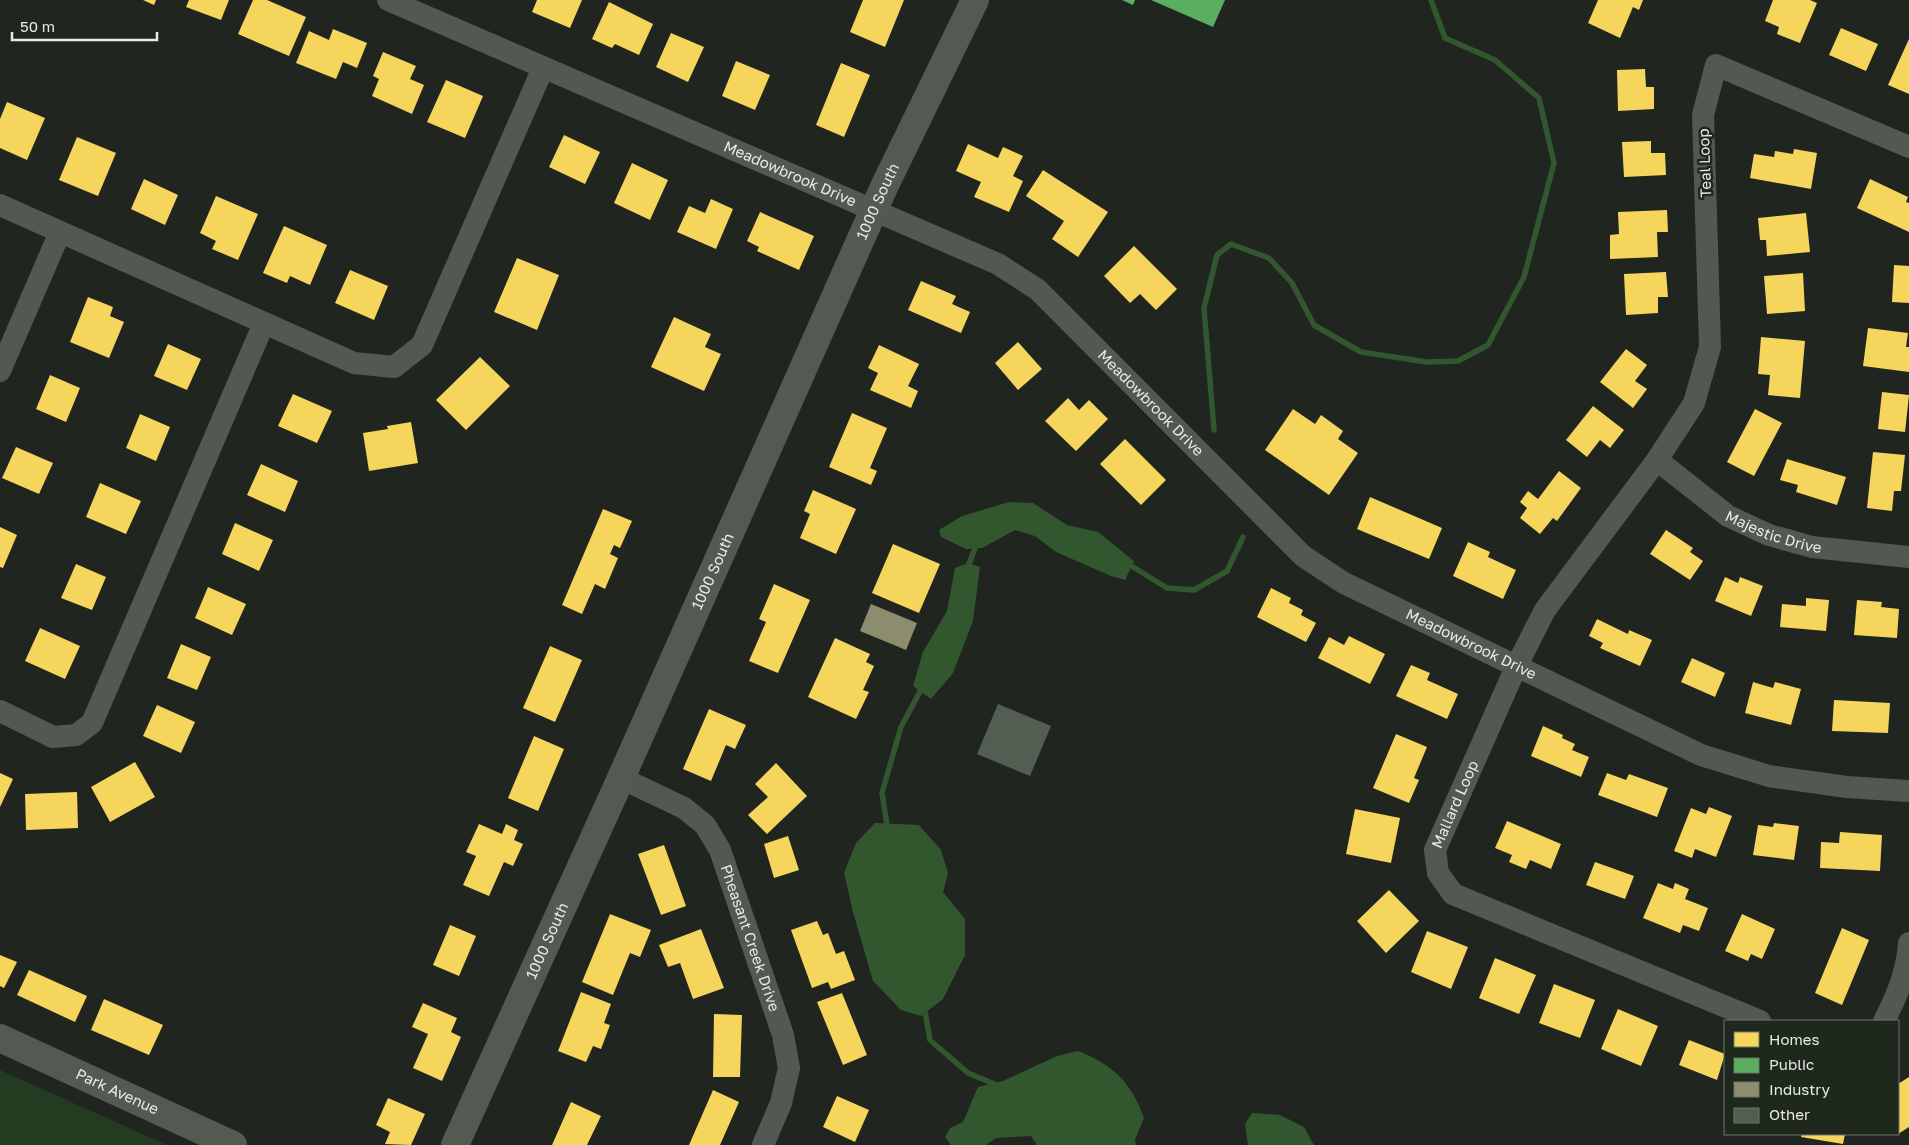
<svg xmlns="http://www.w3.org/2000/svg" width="1909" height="1145" font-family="'Golos Text',sans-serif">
<rect width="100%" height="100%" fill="#202520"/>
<!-- green -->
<path fill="#233b21" d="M 0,1070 L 167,1145 L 0,1145 Z"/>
<!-- water -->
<path fill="#32572f" d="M 1009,502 L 1033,503 L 1067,525 L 1098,532 L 1134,561 L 1125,580 L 1111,576 L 1056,552 L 1035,536 L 1015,530 L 982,548 L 966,549 L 941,537 L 939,530 L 962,516 Z
M 968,563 L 980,567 L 973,621 L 953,673 L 931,699 L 913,686 L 923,652 L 947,611 L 955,568 Z
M 875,823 L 919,825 L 941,850 L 948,873 L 943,892 L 965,919 L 965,955 L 943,999 L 921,1016 L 901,1010 L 873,981 L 853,912 L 844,873 L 856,843 Z
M 1078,1051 C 1112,1064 1132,1083 1144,1118 L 1135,1140 L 1136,1145 L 1037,1145 L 1031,1136 L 996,1138 L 986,1145 L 951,1145 L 945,1137 L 950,1128 L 963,1122 L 978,1087 L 1003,1081 L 1057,1056 Z
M 1252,1113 L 1280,1115 L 1304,1127 L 1314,1145 L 1248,1145 L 1245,1124 Z"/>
<!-- homes -->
<path fill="#f6d55c" d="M 143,0 L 156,0 L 154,5 Z
M 189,0 L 229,0 L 221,20 L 186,7 Z
M 253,0 L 267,0 L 306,17 L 289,56 L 238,34 Z
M 537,0 L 582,0 L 570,28 L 532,12 Z
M 863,0 L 904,0 L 885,47 L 850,32 Z
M 1598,0 L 1643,0 L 1639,10 L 1633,7 L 1620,38 L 1588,23 Z
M 1773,0 L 1810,0 L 1817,3 L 1800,43 L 1777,34 L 1779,27 L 1765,21 Z
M 609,2 L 653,24 L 639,55 L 615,44 L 612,48 L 592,39 Z
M 1841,28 L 1878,44 L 1866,71 L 1829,55 Z
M 333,29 L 367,43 L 357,68 L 343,62 L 336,79 L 296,63 L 309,31 L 329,40 Z
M 671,33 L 704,47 L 688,82 L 656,67 Z
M 1909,39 L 1909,94 L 1888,85 Z
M 383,52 L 416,66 L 410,79 L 424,85 L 412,114 L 372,96 L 379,79 L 373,76 Z
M 736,61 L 770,75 L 755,110 L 722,96 Z
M 841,63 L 870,75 L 844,137 L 816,125 Z
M 1645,69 L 1646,87 L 1654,87 L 1654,109 L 1618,111 L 1617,70 Z
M 446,80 L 483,96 L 465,138 L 427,122 Z
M 7,102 L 45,118 L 27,160 L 0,148 L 0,119 Z
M 564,135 L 600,152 L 585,184 L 549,167 Z
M 77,137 L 116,153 L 98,196 L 59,180 Z
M 1651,141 L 1651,153 L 1665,153 L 1666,175 L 1624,177 L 1622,142 Z
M 968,144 L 998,158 L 1003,147 L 1023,156 L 1013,176 L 1023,181 L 1009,212 L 974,197 L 981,182 L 956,171 Z
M 1794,149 L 1817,153 L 1811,189 L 1750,178 L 1754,154 L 1774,157 L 1775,151 L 1793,154 Z
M 632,163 L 668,180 L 650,220 L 614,203 Z
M 1043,170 L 1108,212 L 1078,257 L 1052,239 L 1064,221 L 1026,196 Z
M 144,179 L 178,195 L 165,225 L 131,209 Z
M 1870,179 L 1908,197 L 1906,202 L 1909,203 L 1909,232 L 1857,208 Z
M 216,196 L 258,214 L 238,260 L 212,249 L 216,241 L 200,233 Z
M 711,199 L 733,209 L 716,249 L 677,232 L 689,206 L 705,213 Z
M 1667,210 L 1668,232 L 1657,232 L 1658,257 L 1610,259 L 1610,235 L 1619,234 L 1618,212 Z
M 760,212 L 814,236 L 799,270 L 757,251 L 759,247 L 747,241 Z
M 1806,213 L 1810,252 L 1767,256 L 1766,240 L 1760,240 L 1758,218 Z
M 284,226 L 327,245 L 310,285 L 290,276 L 287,283 L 263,273 Z
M 1134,246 L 1177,289 L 1156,310 L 1140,294 L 1130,303 L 1104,276 Z
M 517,258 L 559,275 L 537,330 L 494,312 Z
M 1894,265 L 1909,266 L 1909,303 L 1892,302 Z
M 350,270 L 388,286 L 374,320 L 335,303 Z
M 1666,272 L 1668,297 L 1658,297 L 1658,313 L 1626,315 L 1624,274 Z
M 1803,273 L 1805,311 L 1767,314 L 1764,276 Z
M 921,281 L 956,296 L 952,304 L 970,312 L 961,333 L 908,310 Z
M 88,297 L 113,307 L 110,316 L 124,322 L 109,358 L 70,342 Z
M 674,317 L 711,334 L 705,347 L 721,354 L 704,391 L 651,367 Z
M 1868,328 L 1908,333 L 1906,347 L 1909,347 L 1909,372 L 1863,366 Z
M 1761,337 L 1805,341 L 1800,398 L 1768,395 L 1770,375 L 1758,374 Z
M 1018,342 L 1042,369 L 1018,390 L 995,363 Z
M 168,344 L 201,359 L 187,390 L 154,376 Z
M 879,345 L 919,364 L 908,386 L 918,391 L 911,408 L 870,390 L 878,373 L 868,368 Z
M 1626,349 L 1647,365 L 1635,381 L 1647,389 L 1633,408 L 1600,382 Z
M 480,357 L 510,386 L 466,430 L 436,400 Z
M 50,375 L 80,388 L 66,422 L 36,409 Z
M 1882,392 L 1909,395 L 1905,432 L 1878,429 Z
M 293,394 L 332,411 L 317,443 L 278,426 Z
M 1068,398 L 1079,410 L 1089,400 L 1108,419 L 1076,451 L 1045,421 Z
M 1593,406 L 1624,430 L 1610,448 L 1600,440 L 1587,457 L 1566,440 Z
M 1293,409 L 1315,424 L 1321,415 L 1343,431 L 1338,439 L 1358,453 L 1329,495 L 1265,450 Z
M 1755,409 L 1782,423 L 1754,476 L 1727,462 Z
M 852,413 L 887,428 L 870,468 L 877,471 L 871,485 L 829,467 Z
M 140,414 L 170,427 L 156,461 L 126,448 Z
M 411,422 L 418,463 L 369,471 L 363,433 L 388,429 L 387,426 Z
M 1125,439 L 1166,480 L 1141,505 L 1100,464 Z
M 16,447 L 53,463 L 39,494 L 2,478 Z
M 1873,452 L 1905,455 L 1901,491 L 1894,491 L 1892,511 L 1867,508 Z
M 1787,459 L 1846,477 L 1837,505 L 1796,492 L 1798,485 L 1780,480 Z
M 261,464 L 298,481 L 285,512 L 247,495 Z
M 1559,471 L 1581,488 L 1557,521 L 1553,518 L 1540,534 L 1520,518 L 1527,508 L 1520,502 L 1528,491 L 1538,499 Z
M 100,483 L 141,501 L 126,534 L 86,517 Z
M 813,490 L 856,509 L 836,554 L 800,538 L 810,514 L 804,511 Z
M 1370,497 L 1442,528 L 1429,559 L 1357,529 Z
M 603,509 L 632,521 L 620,548 L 614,545 L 610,554 L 618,558 L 605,589 L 595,584 L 582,614 L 562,605 Z
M 235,523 L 273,540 L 259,571 L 222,554 Z
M 0,527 L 17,535 L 3,568 L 0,567 Z
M 1666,530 L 1693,548 L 1690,552 L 1703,561 L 1690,580 L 1650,554 Z
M 1468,542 L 1490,552 L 1488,557 L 1516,570 L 1503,599 L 1453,576 Z
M 893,544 L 940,564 L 919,613 L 872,593 Z
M 76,564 L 106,577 L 92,610 L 61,598 Z
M 1725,577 L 1738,583 L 1740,577 L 1763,586 L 1751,616 L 1715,601 Z
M 774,584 L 810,600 L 778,673 L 749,661 L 766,622 L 759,619 Z
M 208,587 L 246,604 L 232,635 L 195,618 Z
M 1271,588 L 1291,598 L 1289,603 L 1303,610 L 1301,615 L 1316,623 L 1306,642 L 1257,617 Z
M 1806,598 L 1829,600 L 1826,631 L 1780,627 L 1782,604 L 1806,606 Z
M 1857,600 L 1882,602 L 1881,607 L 1899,609 L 1897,638 L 1854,635 Z
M 1597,619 L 1628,634 L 1629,630 L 1652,640 L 1640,666 L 1600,648 L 1603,643 L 1589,636 Z
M 40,628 L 80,646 L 65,679 L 25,661 Z
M 1349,636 L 1385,654 L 1370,684 L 1318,658 L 1329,637 L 1344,645 Z
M 835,638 L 870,654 L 866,662 L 874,666 L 863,690 L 869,692 L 856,719 L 808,697 Z
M 181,644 L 211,657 L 197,690 L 167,678 Z
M 550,646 L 582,660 L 555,722 L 523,708 Z
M 1692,658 L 1725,673 L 1715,697 L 1681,682 Z
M 1411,665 L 1430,673 L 1427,680 L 1458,694 L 1447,719 L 1396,696 Z
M 1753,682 L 1773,688 L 1775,682 L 1801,689 L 1791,725 L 1745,713 Z
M 1834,700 L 1890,703 L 1888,733 L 1832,731 Z
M 157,705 L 195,722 L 181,753 L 143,736 Z
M 709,709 L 746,725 L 735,749 L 726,745 L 711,781 L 683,769 Z
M 1543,726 L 1563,735 L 1562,738 L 1575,744 L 1572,750 L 1589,757 L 1581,777 L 1531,756 Z
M 1396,734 L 1427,747 L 1414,778 L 1419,780 L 1409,803 L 1373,788 Z
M 534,736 L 564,749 L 538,811 L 508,798 Z
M 135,762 L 155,797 L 110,822 L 91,787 Z
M 776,763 L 807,796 L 767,834 L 748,815 L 768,797 L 755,784 Z
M 0,773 L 13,779 L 0,807 Z
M 1607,773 L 1626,780 L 1629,774 L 1668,788 L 1657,817 L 1598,795 Z
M 77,792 L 78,828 L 26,830 L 25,794 Z
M 1709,807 L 1732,816 L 1716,857 L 1695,849 L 1692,858 L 1674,851 L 1691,808 L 1706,814 Z
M 1355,809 L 1400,818 L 1391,863 L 1346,854 Z
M 1507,821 L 1561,844 L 1551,869 L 1530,860 L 1526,869 L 1509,862 L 1512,855 L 1495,848 Z
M 1774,823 L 1799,826 L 1794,860 L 1753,855 L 1758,825 L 1773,827 Z
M 479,824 L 502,834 L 506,824 L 518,830 L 514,840 L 523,844 L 513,866 L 504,862 L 489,896 L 463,885 L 476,856 L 466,852 Z
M 1840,832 L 1882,835 L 1880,871 L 1820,868 L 1821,842 L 1839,843 Z
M 788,836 L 799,870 L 774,878 L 764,844 Z
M 664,845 L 686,906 L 661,915 L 638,854 Z
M 1595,862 L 1634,876 L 1625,899 L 1586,885 Z
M 1658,883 L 1673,889 L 1675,883 L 1689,889 L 1685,899 L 1708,908 L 1699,931 L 1683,925 L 1680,933 L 1643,918 Z
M 1389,890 L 1419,921 L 1386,953 L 1357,921 Z
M 610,914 L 651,930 L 640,957 L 630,953 L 613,995 L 582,982 Z
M 1742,914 L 1775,929 L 1762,959 L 1751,954 L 1748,961 L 1725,951 Z
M 817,921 L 823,935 L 828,933 L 836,954 L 844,951 L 855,980 L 831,989 L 828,982 L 812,988 L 791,930 Z
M 450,925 L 476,936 L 459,976 L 433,965 Z
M 1842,928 L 1869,940 L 1842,1005 L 1815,993 Z
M 701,929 L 724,988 L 693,999 L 680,963 L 668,967 L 659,945 Z
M 1427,931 L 1468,947 L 1451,989 L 1411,972 Z
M 0,955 L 17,962 L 4,988 L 0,986 Z
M 1495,958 L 1536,975 L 1519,1014 L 1479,998 Z
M 29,970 L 87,996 L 75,1022 L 17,995 Z
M 1554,984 L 1595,1000 L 1580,1038 L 1539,1023 Z
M 581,992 L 611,1004 L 604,1023 L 610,1025 L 601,1049 L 593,1046 L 586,1062 L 558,1051 Z
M 842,993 L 867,1055 L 843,1065 L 817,1002 Z
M 104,999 L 163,1025 L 149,1055 L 91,1030 Z
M 423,1003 L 457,1018 L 451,1032 L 461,1037 L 442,1081 L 413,1068 L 428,1034 L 412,1027 Z
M 1618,1009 L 1658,1026 L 1641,1066 L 1601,1049 Z
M 714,1014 L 742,1015 L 740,1077 L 713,1077 Z
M 1689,1040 L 1725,1054 L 1717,1080 L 1679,1065 Z
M 1909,1077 L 1909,1127 L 1898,1134 L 1898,1084 Z
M 713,1090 L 739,1102 L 720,1145 L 689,1145 Z
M 837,1096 L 869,1110 L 855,1142 L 823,1127 Z
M 388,1098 L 425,1114 L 411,1145 L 385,1144 L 390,1132 L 376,1125 Z
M 571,1102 L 601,1116 L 587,1145 L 552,1145 Z
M 1802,1134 L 1845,1134 L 1843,1144 L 1801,1137 Z"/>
<!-- public -->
<path fill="#5aae61" d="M 1122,0 L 1135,0 L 1133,5 Z
M 1151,0 L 1225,0 L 1213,27 Z"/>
<!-- industry -->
<path fill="#8c8c6e" d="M 871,604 L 917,623 L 906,650 L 860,631 Z"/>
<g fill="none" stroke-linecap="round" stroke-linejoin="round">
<!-- stream -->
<path stroke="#32572f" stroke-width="5.5" d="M 1214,430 L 1204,308 L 1217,255 L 1231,244 L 1269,258 L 1292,283 L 1314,325 L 1361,352 L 1427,362 L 1458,361 L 1488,345 L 1524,277 L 1554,163 L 1539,98 L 1495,60 L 1445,38 L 1431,0
M 1125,562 L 1167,588 L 1194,590 L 1227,571 L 1243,537
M 967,569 L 977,543
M 888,831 L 882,793 L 901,727 L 923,686
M 924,1006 L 930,1040 L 968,1073 L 999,1086"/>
</g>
<!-- building -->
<path fill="#535e53" d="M 998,704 L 1051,726 L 1030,776 L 977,754 Z"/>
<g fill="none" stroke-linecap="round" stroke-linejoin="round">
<!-- street -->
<g stroke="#525852" stroke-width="22">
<path id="s1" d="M 388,0 L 998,264 L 1038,290 L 1303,556 L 1344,583 L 1701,755 L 1769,776 L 1847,787 L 1909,791"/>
<path d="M 0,205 L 354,363 L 394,367 L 422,345 L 543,68"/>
<path d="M 0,371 L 60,232"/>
<path id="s2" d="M 1657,460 L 1728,516 L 1769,535 L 1812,547 L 1909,557"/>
<path d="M 0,711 L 53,737 L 76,735 L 92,723 L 264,323"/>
<path id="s3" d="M 621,778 L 684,808 L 705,825 L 720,850 L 783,1035 L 789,1068 L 781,1103 L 763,1145"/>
<path id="s4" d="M 1760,1021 L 1453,894 L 1438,873 L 1435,850 L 1516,667 L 1545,610 L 1657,460 L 1694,403 L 1710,347 L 1703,115 L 1716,65 L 1909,147"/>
<path d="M 1884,1021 C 1897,996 1907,972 1909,943"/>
</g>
<!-- secondary -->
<g stroke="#535a52" stroke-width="28">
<path id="s5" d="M 0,1038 L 233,1145"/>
<path id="s6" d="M 455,1145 L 621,778 L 884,187 L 975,0"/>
</g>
</g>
<g text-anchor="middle" stroke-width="5" stroke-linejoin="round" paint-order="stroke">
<!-- street labels -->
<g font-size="15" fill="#e5ece4" stroke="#1f281d">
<text transform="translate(1705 163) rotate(-92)" y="5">Teal Loop</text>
<text dy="5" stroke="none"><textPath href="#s1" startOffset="438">Meadowbrook Drive</textPath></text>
<text dy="5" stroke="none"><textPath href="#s6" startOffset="1034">1000 South</textPath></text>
<text dy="5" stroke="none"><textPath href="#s1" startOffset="872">Meadowbrook Drive</textPath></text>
<text dy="5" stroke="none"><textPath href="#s2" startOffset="139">Majestic Drive</textPath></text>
<text dy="5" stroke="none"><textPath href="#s6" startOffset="629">1000 South</textPath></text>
<text dy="5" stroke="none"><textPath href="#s1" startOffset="1278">Meadowbrook Drive</textPath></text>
<text dy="5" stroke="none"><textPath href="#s4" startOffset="431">Mallard Loop</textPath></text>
<text dy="5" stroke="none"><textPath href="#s3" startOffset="219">Pheasant Creek Drive</textPath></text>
<text dy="5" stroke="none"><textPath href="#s6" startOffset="224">1000 South</textPath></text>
<text dy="5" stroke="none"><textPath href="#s5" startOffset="129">Park Avenue</textPath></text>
</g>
</g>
<!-- legend -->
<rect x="1724" y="1020" width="175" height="115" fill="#1f281d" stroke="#6e766d"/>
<rect x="1734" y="1032" width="25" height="15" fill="#f6d55c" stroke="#6e766d"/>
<text x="1769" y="1045" font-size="15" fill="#e5ece4">Homes</text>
<rect x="1734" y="1058" width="25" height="15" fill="#5aae61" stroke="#6e766d"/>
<text x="1769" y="1070" font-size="15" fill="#e5ece4">Public</text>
<rect x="1734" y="1082" width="25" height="15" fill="#8c8c6e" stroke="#6e766d"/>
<text x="1769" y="1095" font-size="15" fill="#e5ece4">Industry</text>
<rect x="1734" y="1108" width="25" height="15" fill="#535e53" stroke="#6e766d"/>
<text x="1769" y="1120" font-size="15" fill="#e5ece4">Other</text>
<!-- scale -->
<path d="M12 32v8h145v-8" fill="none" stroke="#e5ece4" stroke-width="2.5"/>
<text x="20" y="32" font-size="15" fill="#e5ece4" stroke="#1f281d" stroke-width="4" paint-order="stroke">50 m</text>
</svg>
